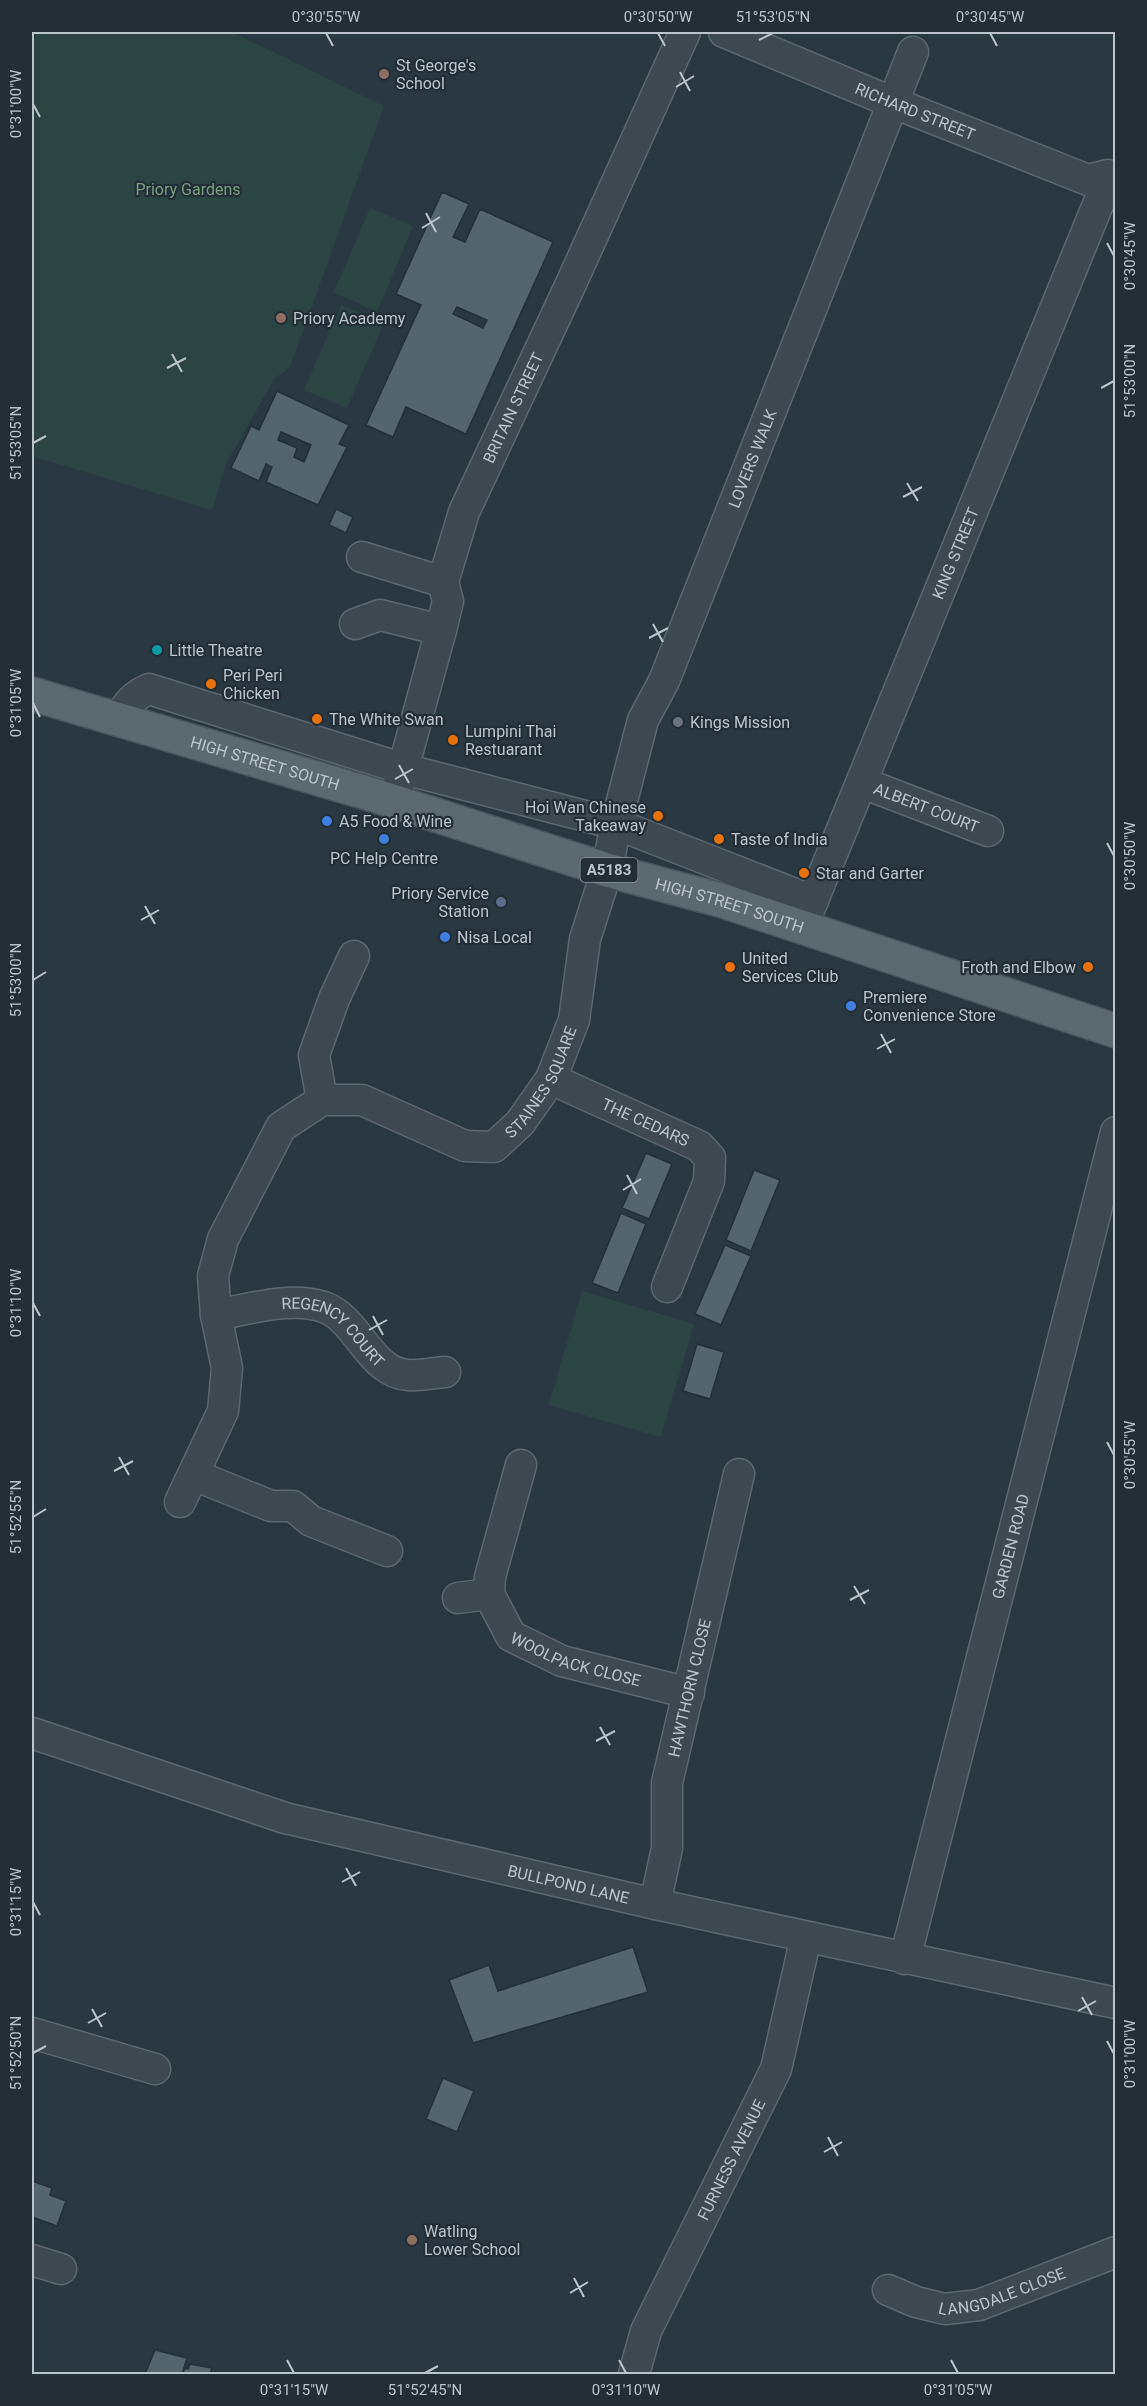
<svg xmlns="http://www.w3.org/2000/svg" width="1147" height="2406" font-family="Roboto,sans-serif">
<rect width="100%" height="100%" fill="#2a3842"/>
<!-- green -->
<path fill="#2d4542" d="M 32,32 L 232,32 L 384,106 L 290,367 L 274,379 L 226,464 L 212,510 L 32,456 Z
M 370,208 L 413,226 L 377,312 L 334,292 Z
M 341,305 L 384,323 L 347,408 L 304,390 Z
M 582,1291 L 694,1324 L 661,1437 L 549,1405 Z"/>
<!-- building -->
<path fill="#55656e" stroke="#253039" stroke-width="1.5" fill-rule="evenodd" d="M 442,192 L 469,204 L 453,237 L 465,242 L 480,209 L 553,242 L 466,434 L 406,407 L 393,437 L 366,425 L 421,305 L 396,294 ZM 457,307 L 487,320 L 483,328 L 453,314 Z
M 277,391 L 349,425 L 339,444 L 347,447 L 318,505 L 266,482 L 272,467 L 266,464 L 259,481 L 231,468 L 251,426 L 259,430 ZM 281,432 L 311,445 L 304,462 L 294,457 L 297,448 L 278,440 Z
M 336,509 L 353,517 L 346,533 L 329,525 Z
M 646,1153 L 672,1164 L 649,1219 L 622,1208 Z
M 754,1170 L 780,1180 L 751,1251 L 726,1240 Z
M 621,1213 L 646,1224 L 618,1293 L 592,1283 Z
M 725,1245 L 751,1256 L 721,1325 L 695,1314 Z
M 697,1344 L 724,1352 L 710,1399 L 683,1391 Z
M 633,1947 L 648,1992 L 473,2043 L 449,1980 L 489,1965 L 498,1991 Z
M 443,2078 L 474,2091 L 457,2132 L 426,2119 Z
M 32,2181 L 52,2188 L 50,2195 L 66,2201 L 57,2226 L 32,2217 Z
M 155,2350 L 187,2358 L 182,2374 L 145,2374 Z
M 190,2364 L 212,2368 L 210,2374 L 183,2374 L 185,2368 L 188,2369 Z"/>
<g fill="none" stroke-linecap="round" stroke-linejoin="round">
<!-- minor casing -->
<g stroke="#5c676f" stroke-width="33">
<g id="minor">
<path id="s1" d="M 724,32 L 894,103 L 1088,180 L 1108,175"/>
<path d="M 362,557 L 443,582"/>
<path d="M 355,624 L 380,615 L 441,630"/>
<path d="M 119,719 C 127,704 133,696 149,689 L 404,769 L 616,824 L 813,901"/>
<path id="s2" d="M 863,783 L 988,831"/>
<path id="s3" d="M 394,802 L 441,630 L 448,601 L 443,582 L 464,512 L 569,288 L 685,32"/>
<path id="s4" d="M 802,927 L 1108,180"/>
<path id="s5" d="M 551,1079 L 699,1146 L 710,1158 L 709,1181 L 667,1287"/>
<path d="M 322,1100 L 314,1055 L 334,999 L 354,956"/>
<path id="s6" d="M 216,1315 C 250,1309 290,1296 324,1307 C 358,1319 370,1373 408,1375 C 420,1376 433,1373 445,1372"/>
<path id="s7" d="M 521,1465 L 490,1577 L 489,1594 L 511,1636 L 562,1661 L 689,1693"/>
<path d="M 194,1475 L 271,1506 L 293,1506 L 311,1521 L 387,1551"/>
<path id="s8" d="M 180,1502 L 223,1411 L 227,1368 L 216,1315 L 213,1276 L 223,1239 L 281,1127 L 322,1100 L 362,1100 L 465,1146 L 494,1147 L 520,1123 L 551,1079 L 574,1020 L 585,939 L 607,870 L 616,824 L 643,720 L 664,681 L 913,52"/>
<path d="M 458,1598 L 489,1594"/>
<path id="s9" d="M 32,1733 L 285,1818 L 655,1904 L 1116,2003"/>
<path id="s10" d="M 655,1904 L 667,1848 L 667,1783 L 739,1474"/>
<path id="s11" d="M 905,1959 L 1116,1132"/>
<path d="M 32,2033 L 155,2069"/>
<path d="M 32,2260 L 61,2269"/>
<path id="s12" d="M 888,2290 L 916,2302 L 945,2309 L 979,2305 L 1116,2252"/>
<path id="s13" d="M 634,2374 L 646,2331 L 776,2069 L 806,1937"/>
</g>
</g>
<!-- major casing -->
<g stroke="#4b555e" stroke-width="36">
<g id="major">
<path id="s14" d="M 32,694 L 370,794 L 607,870 L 720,900 L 1116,1031"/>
</g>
</g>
<!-- minor -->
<use href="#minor" stroke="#3e4951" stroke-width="30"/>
<!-- major -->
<use href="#major" stroke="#5c6971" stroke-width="33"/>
</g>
<!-- ticks -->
<path fill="none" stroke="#bbc4cb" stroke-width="2" d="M 326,33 L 333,46M 658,33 L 665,46M 990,33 L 997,46M 759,40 L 773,33M 680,72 L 690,91M 676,87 L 694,76M 33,104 L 40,117M 426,213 L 436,232M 422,228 L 440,217M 1107,243 L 1114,256M 172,354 L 182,372M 167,368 L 186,358M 1101,388 L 1114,381M 33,443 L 46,436M 907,483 L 918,501M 903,497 L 922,487M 653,624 L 663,642M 649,638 L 668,628M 33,703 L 40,717M 399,765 L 409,783M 395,779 L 413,769M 1107,843 L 1114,856M 145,906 L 155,924M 141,920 L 159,910M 33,980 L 46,972M 881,1034 L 891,1053M 877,1049 L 895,1039M 627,1175 L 637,1194M 623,1190 L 641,1179M 33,1303 L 40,1316M 373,1316 L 383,1335M 369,1330 L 387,1320M 1107,1442 L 1114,1455M 119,1457 L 129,1475M 114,1471 L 133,1461M 33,1517 L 46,1509M 854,1586 L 865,1604M 850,1600 L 869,1590M 600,1727 L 610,1745M 596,1741 L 615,1731M 346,1868 L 356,1886M 342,1882 L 360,1872M 33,1902 L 40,1915M 1082,1997 L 1092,2015M 92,2009 L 102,2027M 1078,2011 L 1096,2001M 88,2023 L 106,2013M 1107,2041 L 1114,2054M 33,2053 L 46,2046M 828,2137 L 838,2156M 824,2152 L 842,2142M 574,2278 L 584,2297M 570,2293 L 588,2282M 287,2360 L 294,2373M 619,2360 L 626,2373M 951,2360 L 958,2373M 425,2373 L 438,2366"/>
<!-- markers -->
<g fill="#8d6e63" stroke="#232e37" stroke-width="2">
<circle cx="384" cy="74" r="6"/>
<circle cx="281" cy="318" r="6"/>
<circle cx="412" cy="2240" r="6"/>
</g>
<circle fill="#0f9aa8" stroke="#232e37" stroke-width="2" cx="157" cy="650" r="6"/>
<g fill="#e8710a" stroke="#232e37" stroke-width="2">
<circle cx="211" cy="684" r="6"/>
<circle cx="317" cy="719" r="6"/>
<circle cx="453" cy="740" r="6"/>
<circle cx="658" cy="816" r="6"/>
<circle cx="719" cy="839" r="6"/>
<circle cx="804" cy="873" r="6"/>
<circle cx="730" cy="967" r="6"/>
<circle cx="1088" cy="967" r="6"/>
</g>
<circle fill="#6b7280" stroke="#232e37" stroke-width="2" cx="678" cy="722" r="6"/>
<g fill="#3f7fe0" stroke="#232e37" stroke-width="2">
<circle cx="327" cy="821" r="6"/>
<circle cx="384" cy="839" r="6"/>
<circle cx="445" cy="937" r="6"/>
<circle cx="851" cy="1006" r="6"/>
</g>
<circle fill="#5c6f8a" stroke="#232e37" stroke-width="2" cx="501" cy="902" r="6"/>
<g text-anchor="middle" stroke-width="4.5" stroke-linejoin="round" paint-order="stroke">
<!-- shield labels -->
<rect fill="#232e37" stroke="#8d979f" stroke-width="1.5" x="580.5" y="858" width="57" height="24" rx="4.5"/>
<g font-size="15" font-weight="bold" fill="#bbc4cb">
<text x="609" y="875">A5183</text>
</g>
<!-- poi labels -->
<g font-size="16" fill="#bbc4cb" stroke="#232e37" text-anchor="start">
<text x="396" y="71">St George's<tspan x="396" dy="18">School</tspan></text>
<text x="293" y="324">Priory Academy</text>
<text x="169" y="656">Little Theatre</text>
<text x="223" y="681">Peri Peri<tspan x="223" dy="18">Chicken</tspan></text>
<text x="329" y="725">The White Swan</text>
<text x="690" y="728">Kings Mission</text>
<text x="465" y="737">Lumpini Thai<tspan x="465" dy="18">Restuarant</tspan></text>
<text x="646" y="813" text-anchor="end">Hoi Wan Chinese<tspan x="646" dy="18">Takeaway</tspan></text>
<text x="339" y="827">A5 Food &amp; Wine</text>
<text x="731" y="845">Taste of India</text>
<text x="384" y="864" text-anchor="middle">PC Help Centre</text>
<text x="816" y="879">Star and Garter</text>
<text x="489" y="899" text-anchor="end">Priory Service<tspan x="489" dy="18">Station</tspan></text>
<text x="457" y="943">Nisa Local</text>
<text x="742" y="964">United<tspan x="742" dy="18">Services Club</tspan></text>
<text x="1076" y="973" text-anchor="end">Froth and Elbow</text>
<text x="863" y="1003">Premiere<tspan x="863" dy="18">Convenience Store</tspan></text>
<text x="424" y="2237">Watling<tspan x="424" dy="18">Lower School</tspan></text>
</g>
<!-- street labels -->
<g font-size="16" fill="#bbc4cb" stroke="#232e37">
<text dy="6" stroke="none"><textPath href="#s1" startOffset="207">RICHARD STREET</textPath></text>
<text dy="6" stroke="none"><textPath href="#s3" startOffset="416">BRITAIN STREET</textPath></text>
<text dy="6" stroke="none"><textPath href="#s8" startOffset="1377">LOVERS WALK</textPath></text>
<text dy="6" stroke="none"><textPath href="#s4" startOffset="404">KING STREET</textPath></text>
<text dy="6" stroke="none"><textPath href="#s14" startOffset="243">HIGH STREET SOUTH</textPath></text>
<text dy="6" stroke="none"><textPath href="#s2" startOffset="68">ALBERT COURT</textPath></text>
<text dy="6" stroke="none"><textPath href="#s14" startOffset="729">HIGH STREET SOUTH</textPath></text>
<text dy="6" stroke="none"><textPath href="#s8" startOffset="714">STAINES SQUARE</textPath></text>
<text dy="6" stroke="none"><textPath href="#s5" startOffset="104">THE CEDARS</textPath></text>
<text dy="6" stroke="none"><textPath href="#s6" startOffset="129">REGENCY COURT</textPath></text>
<text dy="6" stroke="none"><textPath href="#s11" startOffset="426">GARDEN ROAD</textPath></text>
<text dy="6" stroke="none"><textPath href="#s7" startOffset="250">WOOLPACK CLOSE</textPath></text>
<text dy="6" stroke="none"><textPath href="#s10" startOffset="220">HAWTHORN CLOSE</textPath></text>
<text dy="6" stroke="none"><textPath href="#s9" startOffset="558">BULLPOND LANE</textPath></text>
<text dy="6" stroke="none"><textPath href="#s13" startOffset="236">FURNESS AVENUE</textPath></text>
<text dy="6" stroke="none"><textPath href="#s12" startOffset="120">LANGDALE CLOSE</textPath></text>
</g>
<!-- park labels -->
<g font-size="16" fill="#7c9f7e" stroke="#232e37">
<text x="188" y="195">Priory Gardens</text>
</g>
</g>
<!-- border -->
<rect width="1147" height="2406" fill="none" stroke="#232e37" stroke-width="66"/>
<rect x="33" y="33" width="1081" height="2340" fill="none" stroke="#bbc4cb" stroke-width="2"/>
<g font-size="15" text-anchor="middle" fill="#bbc4cb">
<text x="326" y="22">0°30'55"W</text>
<text x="658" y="22">0°30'50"W</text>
<text x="773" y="22">51°53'05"N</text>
<text x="990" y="22">0°30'45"W</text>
<text transform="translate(16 104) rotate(-90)" y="5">0°31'00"W</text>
<text transform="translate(1130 256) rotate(-90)" y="5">0°30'45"W</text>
<text transform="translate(1130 381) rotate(-90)" y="5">51°53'00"N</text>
<text transform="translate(16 443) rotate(-90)" y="5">51°53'05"N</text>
<text transform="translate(16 703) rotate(-90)" y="5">0°31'05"W</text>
<text transform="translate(1130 856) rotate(-90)" y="5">0°30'50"W</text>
<text transform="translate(16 980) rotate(-90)" y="5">51°53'00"N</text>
<text transform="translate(16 1303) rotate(-90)" y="5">0°31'10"W</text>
<text transform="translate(1130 1455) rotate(-90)" y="5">0°30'55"W</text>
<text transform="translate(16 1517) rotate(-90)" y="5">51°52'55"N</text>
<text transform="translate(16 1902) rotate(-90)" y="5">0°31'15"W</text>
<text transform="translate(16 2053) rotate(-90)" y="5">51°52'50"N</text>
<text transform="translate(1130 2054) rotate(-90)" y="5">0°31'00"W</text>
<text x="294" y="2395">0°31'15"W</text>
<text x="425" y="2395">51°52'45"N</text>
<text x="626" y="2395">0°31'10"W</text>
<text x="958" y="2395">0°31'05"W</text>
</g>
</svg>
